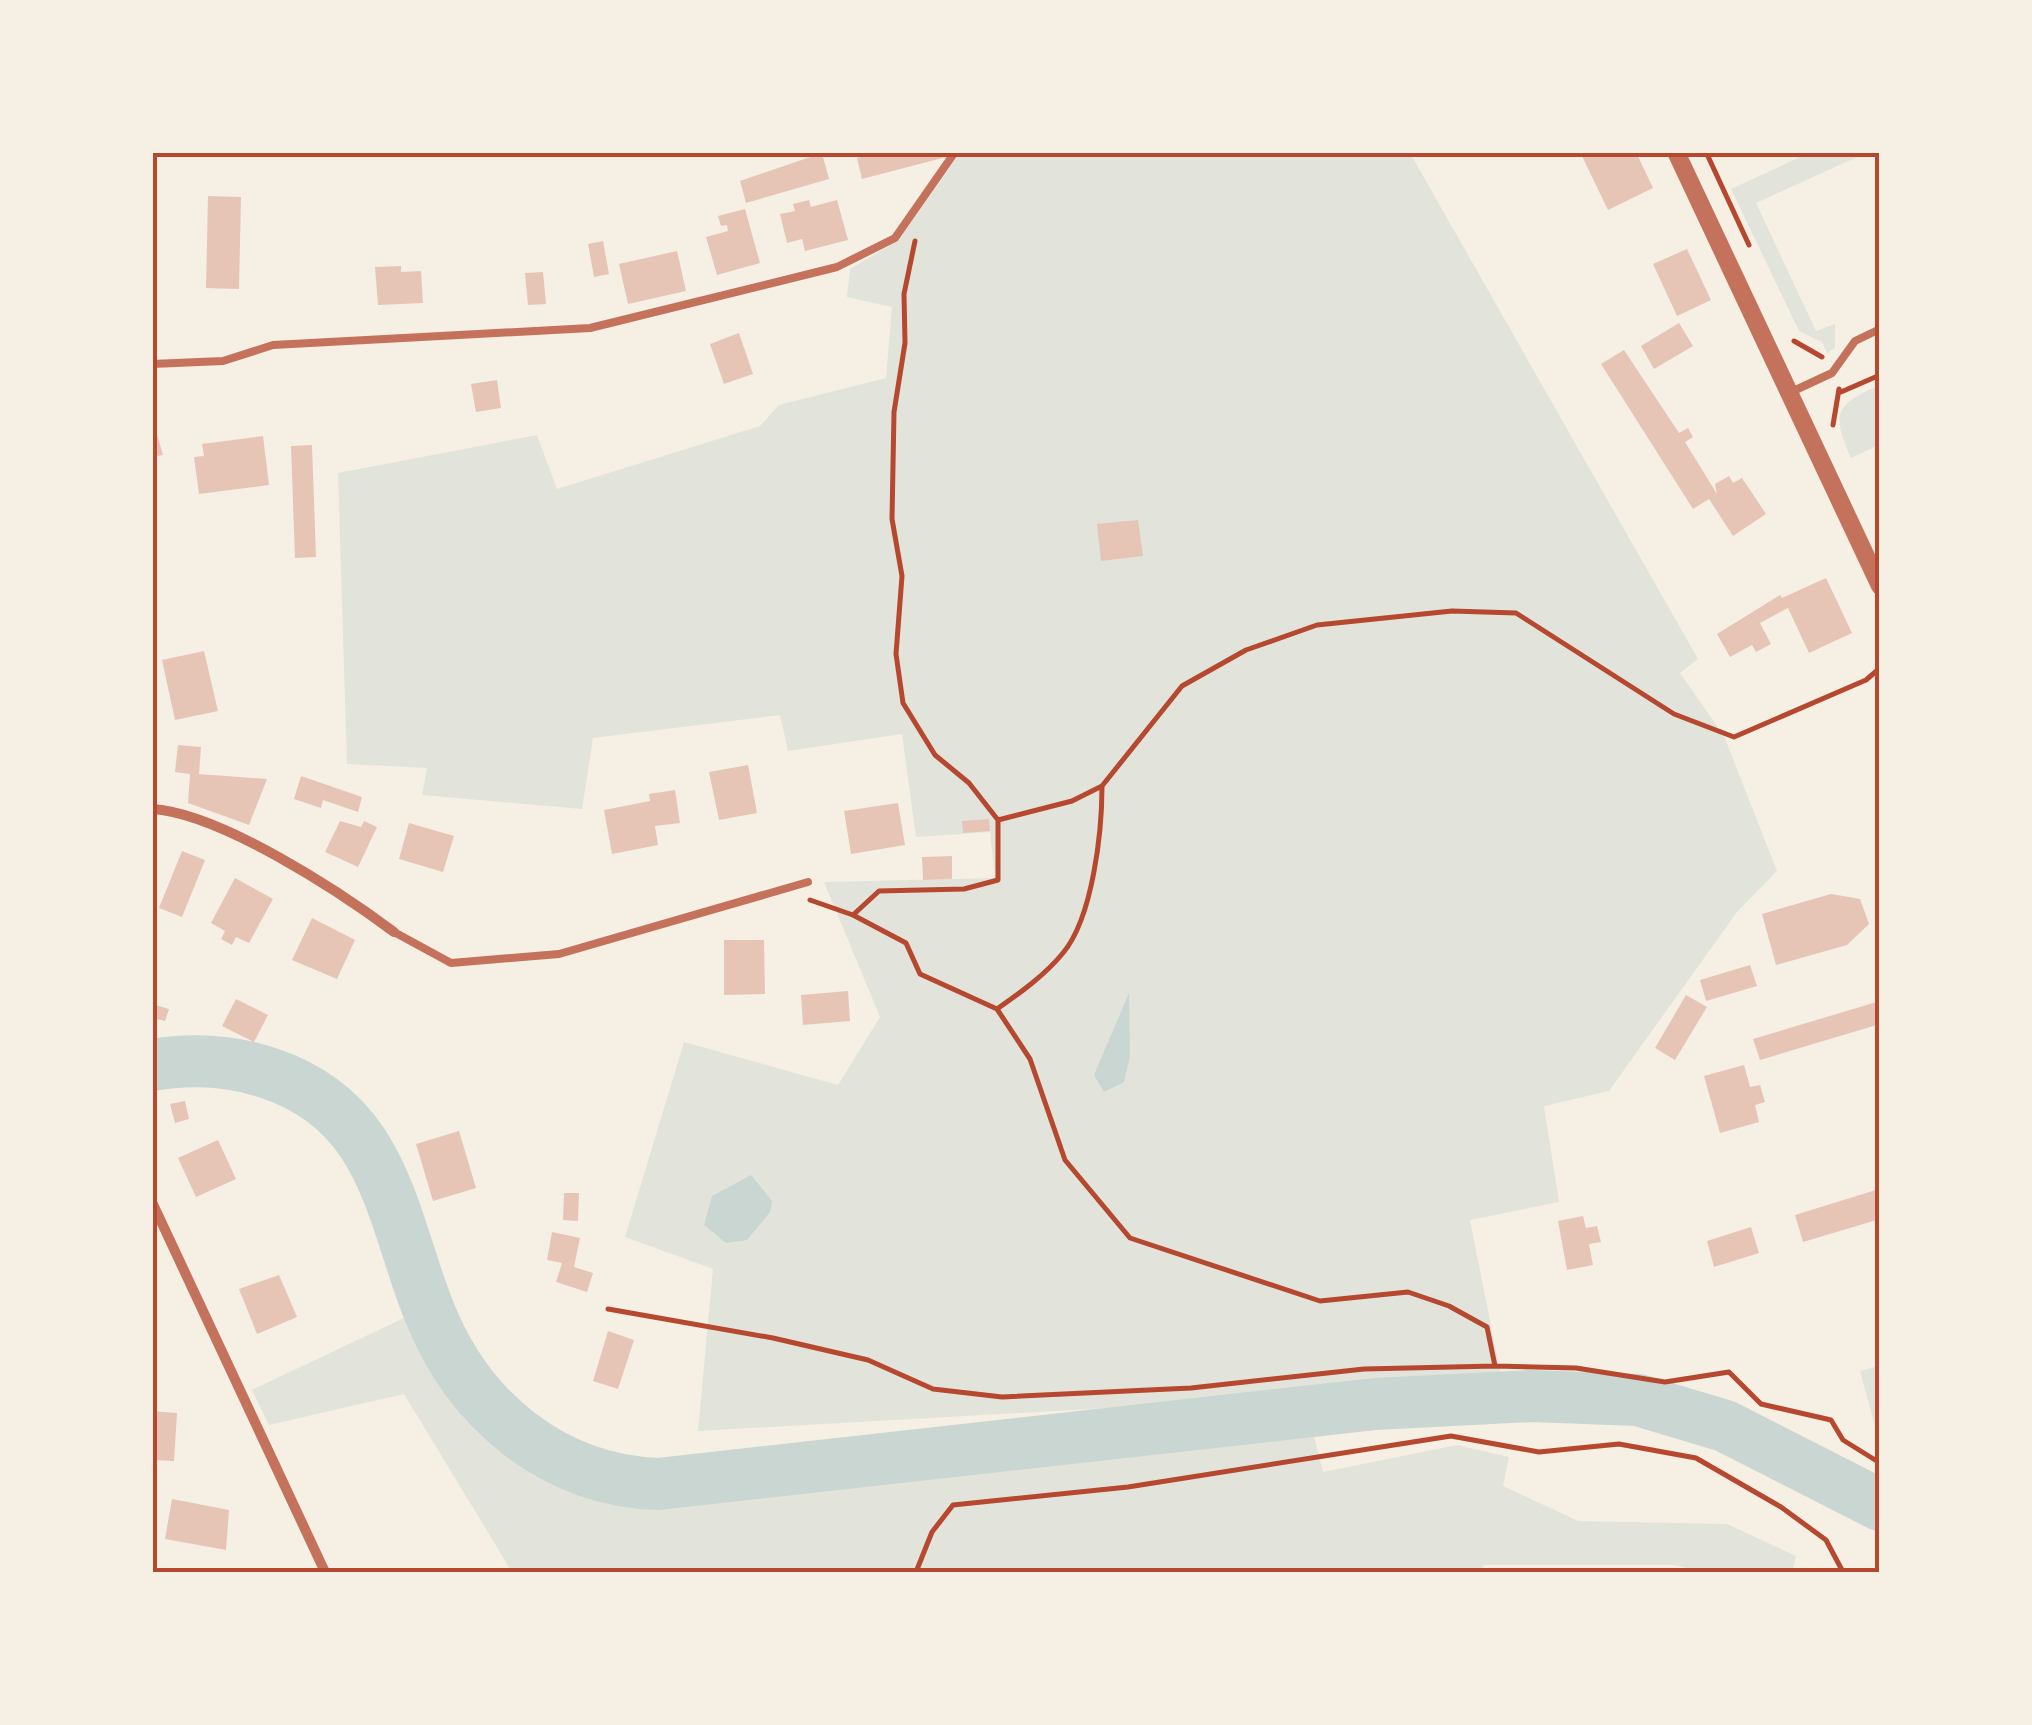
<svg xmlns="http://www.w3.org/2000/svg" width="2032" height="1725" font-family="'Golos Text',sans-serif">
<rect width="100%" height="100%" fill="#f6efe4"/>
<!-- green -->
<path fill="#e2e4dc" d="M 960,153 L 1410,153 L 1698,659 L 1680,673 L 1724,736 L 1777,871 L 1737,912 L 1609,1091 L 1544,1106 L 1559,1202 L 1470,1220 L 1503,1386 L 698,1431 L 713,1269 L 625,1237 L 684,1042 L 838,1085 L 880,1017 L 824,882 L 995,878 L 990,832 L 916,837 L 902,734 L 788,751 L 780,715 L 593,738 L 582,809 L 422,795 L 427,768 L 347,764 L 338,473 L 537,435 L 557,489 L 760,426 L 779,405 L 886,378 L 892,307 L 847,297 L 850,269 L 899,240 Z
M 1809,153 L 1866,153 L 1756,203 L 1816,331 L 1835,324 L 1835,348 L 1827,353 L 1822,342 L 1799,331 L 1731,189 Z
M 1879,385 L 1879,445 L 1851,458 C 1831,412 1835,406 1879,385 Z
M 408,1316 C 427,1345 451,1396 476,1419 C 529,1469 601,1489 671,1500 L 1312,1428 L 1323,1472 L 1457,1445 L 1509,1457 L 1503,1486 L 1578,1521 L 1727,1524 L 1796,1556 L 1792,1572 L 1702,1572 L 1675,1565 L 1483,1565 L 1483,1572 L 512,1572 L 404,1394 L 269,1425 L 252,1390 Z
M 1879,1366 L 1880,1366 L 1879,1441 L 1860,1371 Z"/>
<!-- water -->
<path fill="#c9d6d2" d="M 1129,993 L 1130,1056 L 1124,1082 L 1104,1092 L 1094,1075 Z
M 751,1175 L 772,1201 L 770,1212 L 747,1240 L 726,1243 L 704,1225 L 712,1196 Z"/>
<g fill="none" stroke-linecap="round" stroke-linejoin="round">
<!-- river -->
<path stroke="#c9d6d2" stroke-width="52" d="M 152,1065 C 230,1052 316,1074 362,1142 C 395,1191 407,1257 429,1311 C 468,1410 552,1480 658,1484 L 1375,1404 L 1532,1396 L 1638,1400 L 1725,1426 L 1880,1505"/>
</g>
<!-- building -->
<path fill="#e6c5b7" d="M 878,152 L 949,152 L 950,156 L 862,179 L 857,158 Z
M 1580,152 L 1636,152 L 1653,188 L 1608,210 Z
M 822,153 L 829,179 L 746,203 L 740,181 Z
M 208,196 L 241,197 L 239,289 L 206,288 Z
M 809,200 L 811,207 L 837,200 L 848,240 L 805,251 L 802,239 L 787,243 L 780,214 L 795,211 L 793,204 Z
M 745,209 L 760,263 L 717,275 L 706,237 L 728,231 L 727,225 L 721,226 L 718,216 Z
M 603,241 L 609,274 L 594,277 L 588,244 Z
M 1687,249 L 1711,300 L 1677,316 L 1653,264 Z
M 677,251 L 686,291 L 628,304 L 619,264 Z
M 401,266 L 401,272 L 421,271 L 423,303 L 378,305 L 375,267 Z
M 543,272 L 546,304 L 528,305 L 525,273 Z
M 1679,323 L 1693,346 L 1654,369 L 1641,346 Z
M 739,333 L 753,374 L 724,384 L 710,344 Z
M 1624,350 L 1679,433 L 1688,428 L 1693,437 L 1685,442 L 1717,494 L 1715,484 L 1729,476 L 1733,483 L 1742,478 L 1766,514 L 1733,536 L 1709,499 L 1693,509 L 1601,364 Z
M 497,380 L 501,408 L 476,412 L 471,384 Z
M 152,417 L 163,455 L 152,457 Z
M 263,436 L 269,485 L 199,494 L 194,457 L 204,456 L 202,444 Z
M 312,445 L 316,557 L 295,558 L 291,446 Z
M 1138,520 L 1143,556 L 1101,561 L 1097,524 Z
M 1826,578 L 1852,633 L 1809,653 L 1788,608 L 1760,623 L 1771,644 L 1756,652 L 1752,645 L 1730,657 L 1717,634 L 1780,595 L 1782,598 Z
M 204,651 L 218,711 L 175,720 L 162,660 Z
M 178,745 L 201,747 L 199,774 L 267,779 L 249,825 L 188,803 L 190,774 L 175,772 Z
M 748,765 L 757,813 L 719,820 L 709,772 Z
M 301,776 L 362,797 L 358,812 L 323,800 L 321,808 L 294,799 Z
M 675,790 L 680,823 L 655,826 L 658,845 L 612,854 L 604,810 L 650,801 L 649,794 Z
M 898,803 L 905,845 L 851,854 L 844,811 Z
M 989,819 L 990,831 L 963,833 L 962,821 Z
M 340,821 L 361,827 L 364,821 L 377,827 L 358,867 L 325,852 Z
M 409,823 L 454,836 L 443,872 L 399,859 Z
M 182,851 L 205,860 L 182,917 L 159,908 Z
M 952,856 L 952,879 L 923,880 L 922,857 Z
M 235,878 L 273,899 L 249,943 L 236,937 L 232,945 L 221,939 L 225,931 L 211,923 Z
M 1831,894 L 1860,899 L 1869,924 L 1847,945 L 1776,965 L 1762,914 Z
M 312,918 L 355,940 L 337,979 L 292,960 Z
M 724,940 L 764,940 L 765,994 L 724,995 Z
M 1750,965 L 1757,986 L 1706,1001 L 1700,980 Z
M 848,991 L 850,1021 L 803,1025 L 801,995 Z
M 1686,995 L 1707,1007 L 1675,1060 L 1655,1048 Z
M 236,999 L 268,1015 L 254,1042 L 222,1026 Z
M 1880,1001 L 1880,1024 L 1760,1060 L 1753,1039 Z
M 152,1004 L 169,1009 L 165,1021 L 152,1018 Z
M 1744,1065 L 1750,1087 L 1760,1085 L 1765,1102 L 1755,1105 L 1759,1122 L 1720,1133 L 1704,1076 Z
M 185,1101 L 189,1119 L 175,1123 L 170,1104 Z
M 459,1131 L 476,1188 L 433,1201 L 416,1144 Z
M 218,1140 L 236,1179 L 196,1197 L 178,1158 Z
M 1879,1189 L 1880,1219 L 1803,1242 L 1795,1215 Z
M 564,1193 L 579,1193 L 578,1221 L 563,1220 Z
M 1583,1216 L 1586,1228 L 1597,1226 L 1601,1242 L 1589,1244 L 1593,1265 L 1567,1270 L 1558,1221 Z
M 1751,1227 L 1759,1253 L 1714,1267 L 1707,1241 Z
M 552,1232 L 580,1238 L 574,1267 L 593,1273 L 587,1292 L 556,1282 L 562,1263 L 547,1260 Z
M 279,1275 L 297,1317 L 257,1334 L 239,1289 Z
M 608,1331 L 634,1340 L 618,1389 L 593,1381 Z
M 152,1411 L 177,1413 L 174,1461 L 152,1460 Z
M 172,1499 L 229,1510 L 226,1550 L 165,1539 Z"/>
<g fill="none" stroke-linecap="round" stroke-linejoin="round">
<!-- path -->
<path stroke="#b5482f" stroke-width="5" d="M 1706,152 L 1749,245
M 915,241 L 904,294 L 905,343 L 894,412 L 892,519 L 902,576 L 896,654 L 903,703 L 935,755 L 969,783 L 998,820 L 1072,801 L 1102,786 L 1182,686 L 1246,650 L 1317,625 L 1452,611 L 1516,613 L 1674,714 L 1734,737 L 1866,680 L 1880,668
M 1794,341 L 1822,357
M 1841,392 L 1880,375
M 1833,425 L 1839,389
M 810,900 L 853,915 L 906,943 L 920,974 L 997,1009 L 1030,1059 L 1065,1160 L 1130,1238 L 1320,1301 L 1408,1292 L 1449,1306 L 1487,1327 L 1495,1366 L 1576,1368 L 1665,1382 L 1729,1372 L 1761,1404 L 1831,1420 L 1843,1440 L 1880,1463
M 853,915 L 879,891 L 964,889 L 998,880 L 998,820
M 997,1009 C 1020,993 1045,975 1063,953 C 1093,917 1102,831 1102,786
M 608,1309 L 773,1338 L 868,1360 L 933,1389 L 1002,1397 L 1191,1388 L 1364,1369 L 1495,1366
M 916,1572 L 932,1532 L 953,1505 L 1128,1487 L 1451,1436 L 1539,1452 L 1619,1444 L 1696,1458 L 1781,1507 L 1826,1540 L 1843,1572"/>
<!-- service -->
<path stroke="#c5725c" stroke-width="8" d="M 152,364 L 223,361 L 273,345 L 590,328 L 837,267 L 895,238 L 955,152
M 1789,393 L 1832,373 L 1855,341 L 1880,329
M 394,932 L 451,963 L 559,954 L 808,882"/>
<!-- minor -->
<path stroke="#c5725c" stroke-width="10" d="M 152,809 C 220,813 339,891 394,932
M 152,1202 L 325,1572"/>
<!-- tertiary -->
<path stroke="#c5725c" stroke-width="18" d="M 1676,152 L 1880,586"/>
</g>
<!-- border -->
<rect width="2032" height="1725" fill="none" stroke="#f6efe4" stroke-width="310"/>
<rect x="155" y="155" width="1722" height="1415" fill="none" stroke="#b5482f" stroke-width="4"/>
</svg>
